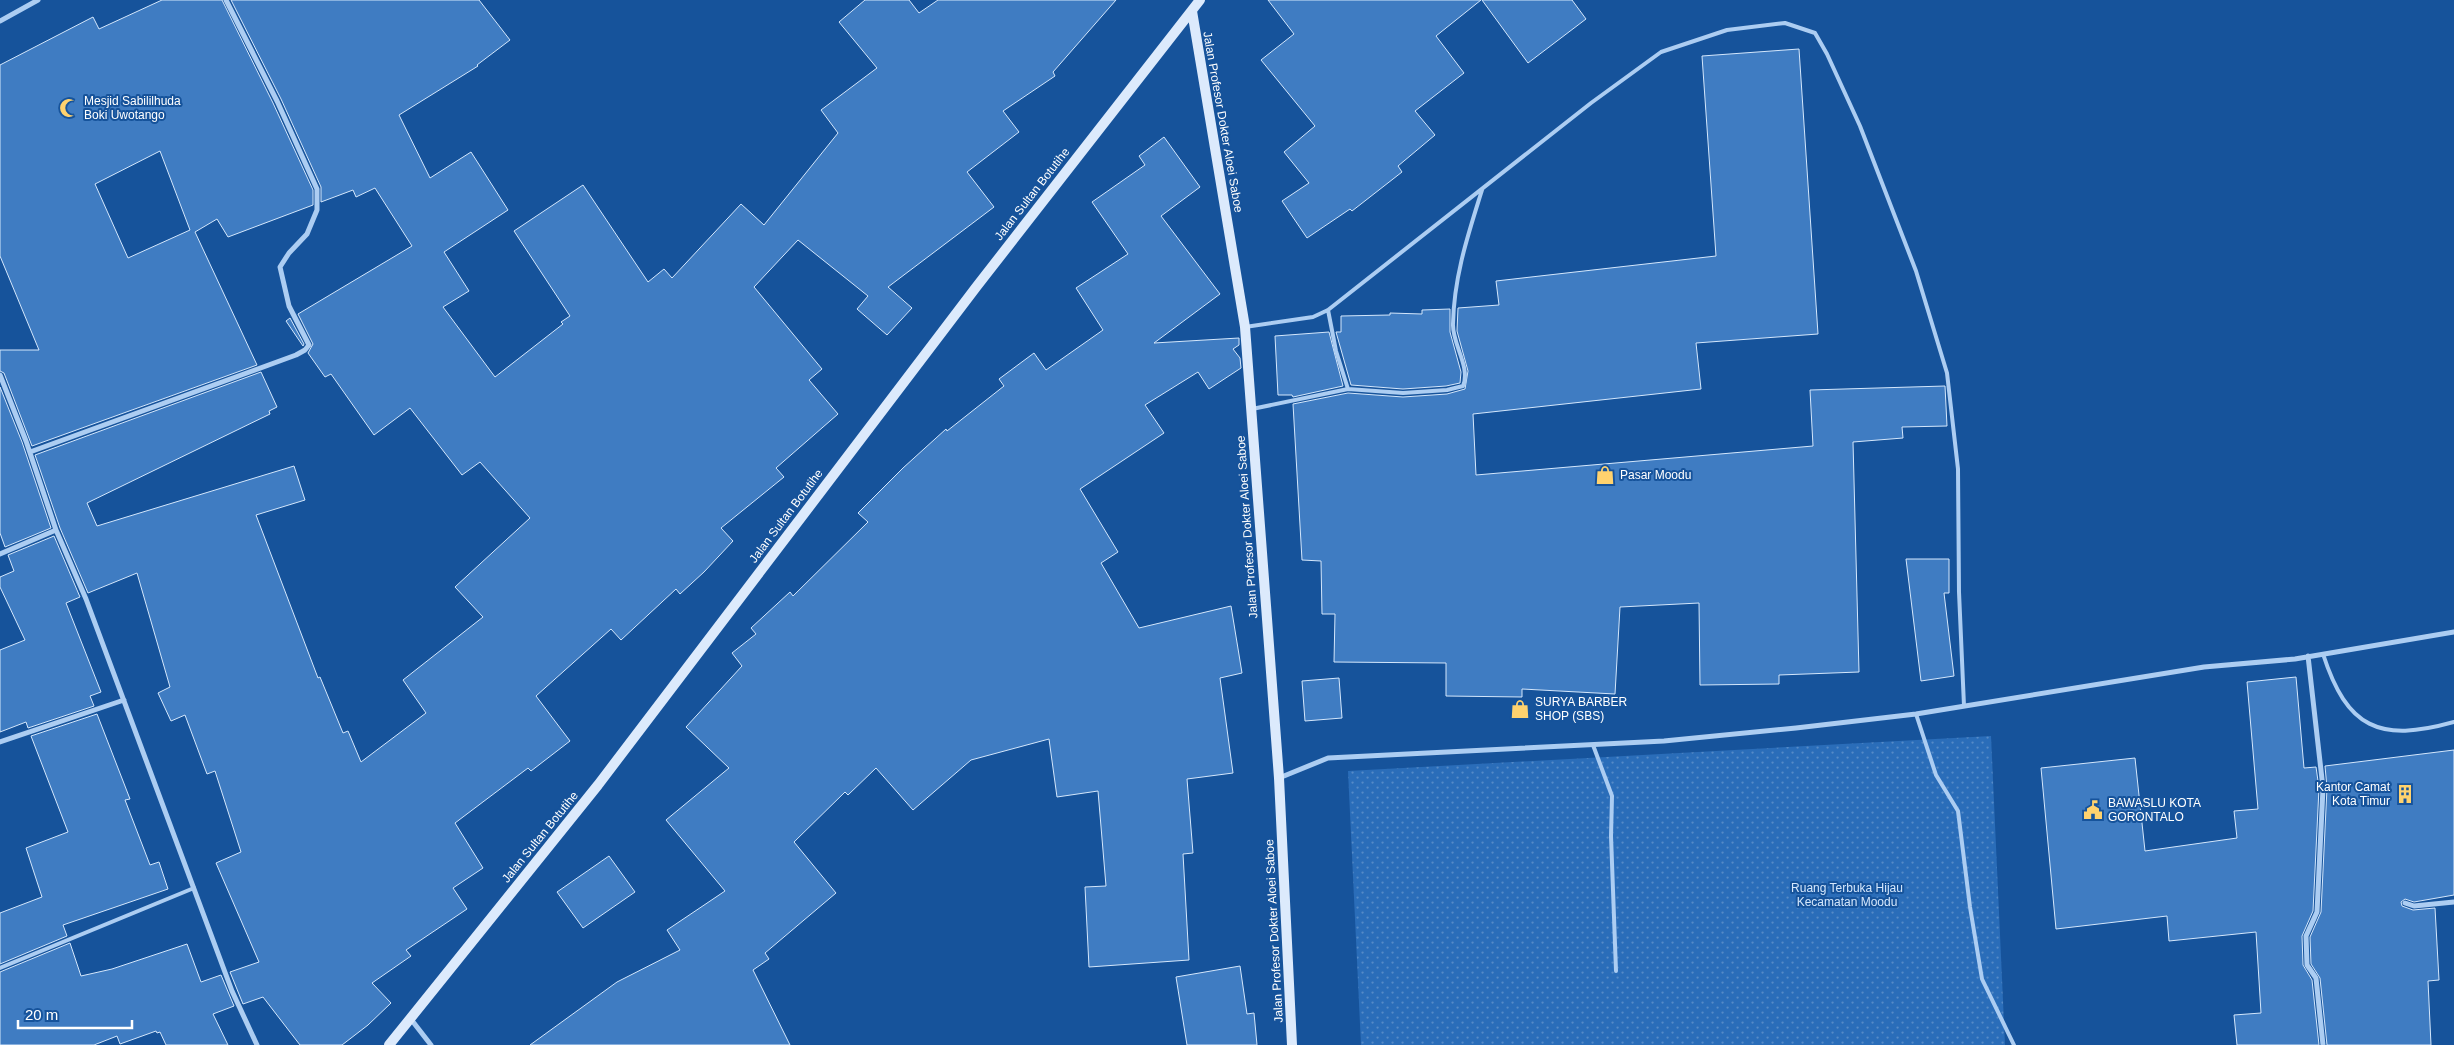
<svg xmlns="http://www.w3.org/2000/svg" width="2454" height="1045" font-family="Helvetica,sans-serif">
<defs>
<pattern id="green-dots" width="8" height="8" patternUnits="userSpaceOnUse" patternTransform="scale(1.25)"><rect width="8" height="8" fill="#2a6db9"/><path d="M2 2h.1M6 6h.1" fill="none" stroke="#558ac7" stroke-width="1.8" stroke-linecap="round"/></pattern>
</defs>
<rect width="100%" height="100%" fill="#16539b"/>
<!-- green -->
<path fill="url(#green-dots)" d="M 1991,736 L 2005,1045 L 1361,1045 L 1348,771 Z"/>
<!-- building -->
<path fill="#3f7cc2" stroke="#d4e7fc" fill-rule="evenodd" d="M 162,0 L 222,0 L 273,103 L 313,190 L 313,205 L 228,237 L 217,219 L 195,232 L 257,365 L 32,446 L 4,373 L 0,371 L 0,350 L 39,350 L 0,256 L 0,65 L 93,17 L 99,29 ZM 160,151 L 190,230 L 128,258 L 95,184 Z
M 231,0 L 479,0 L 510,40 L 477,65 L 478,66 L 399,115 L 430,178 L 471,152 L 508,210 L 444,252 L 469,291 L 443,307 L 495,377 L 563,324 L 561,322 L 570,316 L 514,231 L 583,185 L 648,282 L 664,269 L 672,278 L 741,204 L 764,225 L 838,133 L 821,110 L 877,68 L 839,22 L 865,0 L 909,0 L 919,13 L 938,0 L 1116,0 L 1053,72 L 1055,76 L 1003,111 L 1019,132 L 967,172 L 994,207 L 888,287 L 912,308 L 887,335 L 857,309 L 868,296 L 798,240 L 754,287 L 822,369 L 809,380 L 838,414 L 776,468 L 784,477 L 721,528 L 733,541 L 704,572 L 680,594 L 676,589 L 621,640 L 611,629 L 536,696 L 570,741 L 531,771 L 528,768 L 455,823 L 483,868 L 453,888 L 467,909 L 406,950 L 411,956 L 372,983 L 391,1003 L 368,1025 L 342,1045 L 300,1045 L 263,997 L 243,1004 L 230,972 L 259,962 L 216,863 L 241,852 L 215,771 L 207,774 L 185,715 L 171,721 L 158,693 L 170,687 L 137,573 L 88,593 L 60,528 L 35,455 L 261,372 L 277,407 L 269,411 L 270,414 L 87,503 L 97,526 L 294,466 L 305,500 L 256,515 L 318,678 L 320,677 L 343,733 L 348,731 L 361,762 L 426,713 L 403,680 L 483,617 L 455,587 L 530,518 L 480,462 L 462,475 L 410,408 L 374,435 L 331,374 L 325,377 L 308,353 L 313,344 L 298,314 L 412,246 L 375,188 L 356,197 L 353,190 L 321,202 L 321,187 L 281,99 Z
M 1268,0 L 1481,0 L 1436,36 L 1464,73 L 1415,111 L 1435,135 L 1398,166 L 1402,172 L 1352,211 L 1350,209 L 1307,238 L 1282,201 L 1309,183 L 1284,152 L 1315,126 L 1261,60 L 1294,34 Z
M 1482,0 L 1572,0 L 1586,19 L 1528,63 Z
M 1799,49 L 1818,334 L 1696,343 L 1701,389 L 1473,414 L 1476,475 L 1813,446 L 1810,390 L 1945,386 L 1947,426 L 1902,427 L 1903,438 L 1853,442 L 1859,672 L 1779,675 L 1779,684 L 1700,685 L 1699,603 L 1620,607 L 1615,694 L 1522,689 L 1522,697 L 1446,696 L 1446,663 L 1334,662 L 1335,614 L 1322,614 L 1321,561 L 1302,560 L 1293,404 L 1348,393 L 1403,397 L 1447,394 L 1465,389 L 1468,371 L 1457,331 L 1458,308 L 1499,305 L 1496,281 L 1716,256 L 1702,56 Z
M 1164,137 L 1200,187 L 1161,216 L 1220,294 L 1154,343 L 1239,338 L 1239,345 L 1233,349 L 1240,358 L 1241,368 L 1209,389 L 1198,372 L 1145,405 L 1164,433 L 1080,489 L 1118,552 L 1101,563 L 1139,628 L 1231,606 L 1242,673 L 1220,678 L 1233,773 L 1187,779 L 1193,853 L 1183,854 L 1189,960 L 1089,967 L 1085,887 L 1106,886 L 1098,791 L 1057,797 L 1049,739 L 971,760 L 913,810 L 876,768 L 848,795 L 845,792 L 794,842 L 836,893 L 765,953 L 769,959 L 753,970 L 790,1045 L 530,1045 L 617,982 L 680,950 L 667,930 L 725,891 L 666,820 L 729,768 L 686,727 L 742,666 L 732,653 L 756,634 L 751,628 L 790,592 L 793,596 L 868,522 L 858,513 L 903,468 L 946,429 L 947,431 L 1004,386 L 999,379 L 1034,353 L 1046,370 L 1103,330 L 1076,288 L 1128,254 L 1092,202 L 1145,165 L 1139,156 Z
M 1450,309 L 1450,332 L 1461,372 L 1460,383 L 1446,386 L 1403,389 L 1351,385 L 1336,332 L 1341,332 L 1341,316 L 1390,315 L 1390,313 L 1422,314 L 1422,310 Z
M 290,318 L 304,344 L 303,346 L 286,321 Z
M 1329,332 L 1343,386 L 1293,397 L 1292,395 L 1278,395 L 1275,336 Z
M 0,387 L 22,442 L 51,528 L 5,547 L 0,533 Z
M 54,536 L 80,597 L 66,603 L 101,692 L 90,696 L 94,706 L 28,728 L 26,722 L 0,732 L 0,650 L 25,640 L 0,587 L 0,577 L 14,571 L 8,555 Z
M 1906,559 L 1949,559 L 1949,593 L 1944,593 L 1954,676 L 1921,681 Z
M 2296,677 L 2304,768 L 2316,767 L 2319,788 L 2313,911 L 2302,936 L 2303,965 L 2312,980 L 2319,1045 L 2237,1045 L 2234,1015 L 2261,1013 L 2256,932 L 2169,941 L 2167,916 L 2056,929 L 2041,768 L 2135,758 L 2145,851 L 2237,838 L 2234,811 L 2258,809 L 2247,682 Z
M 1339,678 L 1342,718 L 1305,721 L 1302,681 Z
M 97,714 L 130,799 L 125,800 L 150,865 L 159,862 L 168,889 L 63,925 L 67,936 L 0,964 L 0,913 L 42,897 L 26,848 L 68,832 L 31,736 Z
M 2454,750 L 2454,895 L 2414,902 L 2405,899 L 2401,902 L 2402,906 L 2413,910 L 2435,908 L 2439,980 L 2428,981 L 2431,1045 L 2327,1045 L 2320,978 L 2311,964 L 2310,937 L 2321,912 L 2327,788 L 2325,766 Z
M 609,856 L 635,892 L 583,928 L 557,892 Z
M 70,943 L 81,976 L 112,969 L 187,944 L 201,982 L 221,975 L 234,1006 L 213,1014 L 228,1045 L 166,1045 L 160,1032 L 157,1033 L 156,1031 L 120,1044 L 117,1036 L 94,1045 L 0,1045 L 0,972 Z
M 1240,966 L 1247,1014 L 1254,1013 L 1257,1045 L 1187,1045 L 1176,977 Z"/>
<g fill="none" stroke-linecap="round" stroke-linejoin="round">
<!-- lane -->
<path stroke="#accdf2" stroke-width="4" d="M 1328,310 L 1336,351 L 1348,389
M 1245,327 L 1313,317 L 1328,310 L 1591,103 L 1661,52 L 1727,30 L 1785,23 L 1815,33 L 1827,54 L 1860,126 L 1916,271 L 1947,373 L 1958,469 L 1959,592 L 1964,706
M 1252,409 L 1348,389 L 1403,393 L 1447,390 L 1463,386 C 1471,367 1452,344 1453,324 C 1454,276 1468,235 1482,190
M 2323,654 C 2347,728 2379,743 2454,722
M 1916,714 L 1936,775 L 1958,811 L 1970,907 L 1982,979 L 2014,1045
M 1593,745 L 1612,796 L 1611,836 L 1616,971
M 0,968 L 194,888"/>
<!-- street -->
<path stroke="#accdf2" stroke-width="5" d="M 0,21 L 38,0
M 0,375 L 26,441 L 56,530 L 86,599 L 232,991 L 257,1045
M 30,452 L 296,355 L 305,350 L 309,345 L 289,306 L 280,267 L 289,253 L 307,234 L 317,210 L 317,189 L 277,101 L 226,0
M 0,554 L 56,530
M 2308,656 L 2323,788 L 2317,912 L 2306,936 L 2307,965 L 2316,978 L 2323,1045
M 0,742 L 124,700
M 1279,778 L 1328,758 L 1664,741 L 1796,728 L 1916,714 L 2204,667 L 2295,659 L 2454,632
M 2405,903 L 2414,906 L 2454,902
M 410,1018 L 431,1045"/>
<!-- secondary -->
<path stroke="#dceafc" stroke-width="10" d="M 1192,11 L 1245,327 L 1279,778 L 1292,1045
M 389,1045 L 598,785 L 977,286 L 1200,0"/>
</g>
<!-- icons -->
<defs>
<g id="mosque-bare" transform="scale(1.5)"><path d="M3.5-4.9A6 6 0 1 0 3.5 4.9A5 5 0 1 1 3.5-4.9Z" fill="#ffd26e" stroke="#16539b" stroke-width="2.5" paint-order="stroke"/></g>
<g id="shop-bare" transform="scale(1.5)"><path d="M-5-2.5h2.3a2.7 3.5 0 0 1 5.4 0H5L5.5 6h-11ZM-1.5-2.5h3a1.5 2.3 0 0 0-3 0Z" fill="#ffd26e" stroke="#16539b" stroke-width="2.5" paint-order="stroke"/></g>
<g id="building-bare" transform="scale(1.5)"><path d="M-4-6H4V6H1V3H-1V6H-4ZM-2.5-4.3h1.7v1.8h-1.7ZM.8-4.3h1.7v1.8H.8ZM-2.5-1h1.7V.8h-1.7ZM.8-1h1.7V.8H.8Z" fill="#ffd26e" stroke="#16539b" stroke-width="2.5" paint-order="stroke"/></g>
<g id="civic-bare" transform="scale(1.5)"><path d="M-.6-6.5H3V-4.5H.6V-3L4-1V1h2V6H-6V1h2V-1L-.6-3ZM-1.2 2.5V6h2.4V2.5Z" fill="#ffd26e" stroke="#16539b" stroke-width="2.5" paint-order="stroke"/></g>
</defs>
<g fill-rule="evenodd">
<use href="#mosque-bare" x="69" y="108"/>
<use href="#shop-bare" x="1605" y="475"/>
<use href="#shop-bare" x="1520" y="709"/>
<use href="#building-bare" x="2405" y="794"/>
<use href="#civic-bare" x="2093" y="810"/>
</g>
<g text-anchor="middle" stroke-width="4" stroke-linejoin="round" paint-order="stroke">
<!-- poi labels -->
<g font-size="12" fill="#fff" stroke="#16539b" text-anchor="start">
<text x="84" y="105">Mesjid Sabililhuda<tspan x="84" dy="14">Boki Uwotango</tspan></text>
<text x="1620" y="479">Pasar Moodu</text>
<text x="1535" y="706">SURYA BARBER<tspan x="1535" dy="14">SHOP (SBS)</tspan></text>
<text x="2390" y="791" text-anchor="end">Kantor Camat<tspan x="2390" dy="14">Kota Timur</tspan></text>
<text x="2108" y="807">BAWASLU KOTA<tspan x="2108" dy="14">GORONTALO</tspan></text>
</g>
<!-- street labels -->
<g font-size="12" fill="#fff" stroke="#16539b">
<text transform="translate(1223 122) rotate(80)" y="4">Jalan Profesor Dokter Aloei Saboe</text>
<text transform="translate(1032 194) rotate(-52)" y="4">Jalan Sultan Botutihe</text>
<text transform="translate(786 516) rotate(-53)" y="4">Jalan Sultan Botutihe</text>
<text transform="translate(1247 527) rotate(-94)" y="4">Jalan Profesor Dokter Aloei Saboe</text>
<text transform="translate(540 837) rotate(-51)" y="4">Jalan Sultan Botutihe</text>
<text transform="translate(1274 931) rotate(-93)" y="4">Jalan Profesor Dokter Aloei Saboe</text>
</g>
<!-- park labels -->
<g font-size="12" fill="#d4e7fc" stroke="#16539b">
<text x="1847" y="892">Ruang Terbuka Hijau<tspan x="1847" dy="14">Kecamatan Moodu</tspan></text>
</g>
</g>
<!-- scale -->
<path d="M18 1020v8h114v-8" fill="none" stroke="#ffffff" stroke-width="2.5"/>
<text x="25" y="1020" font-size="15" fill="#ffffff" stroke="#16539b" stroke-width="4" paint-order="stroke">20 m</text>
</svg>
